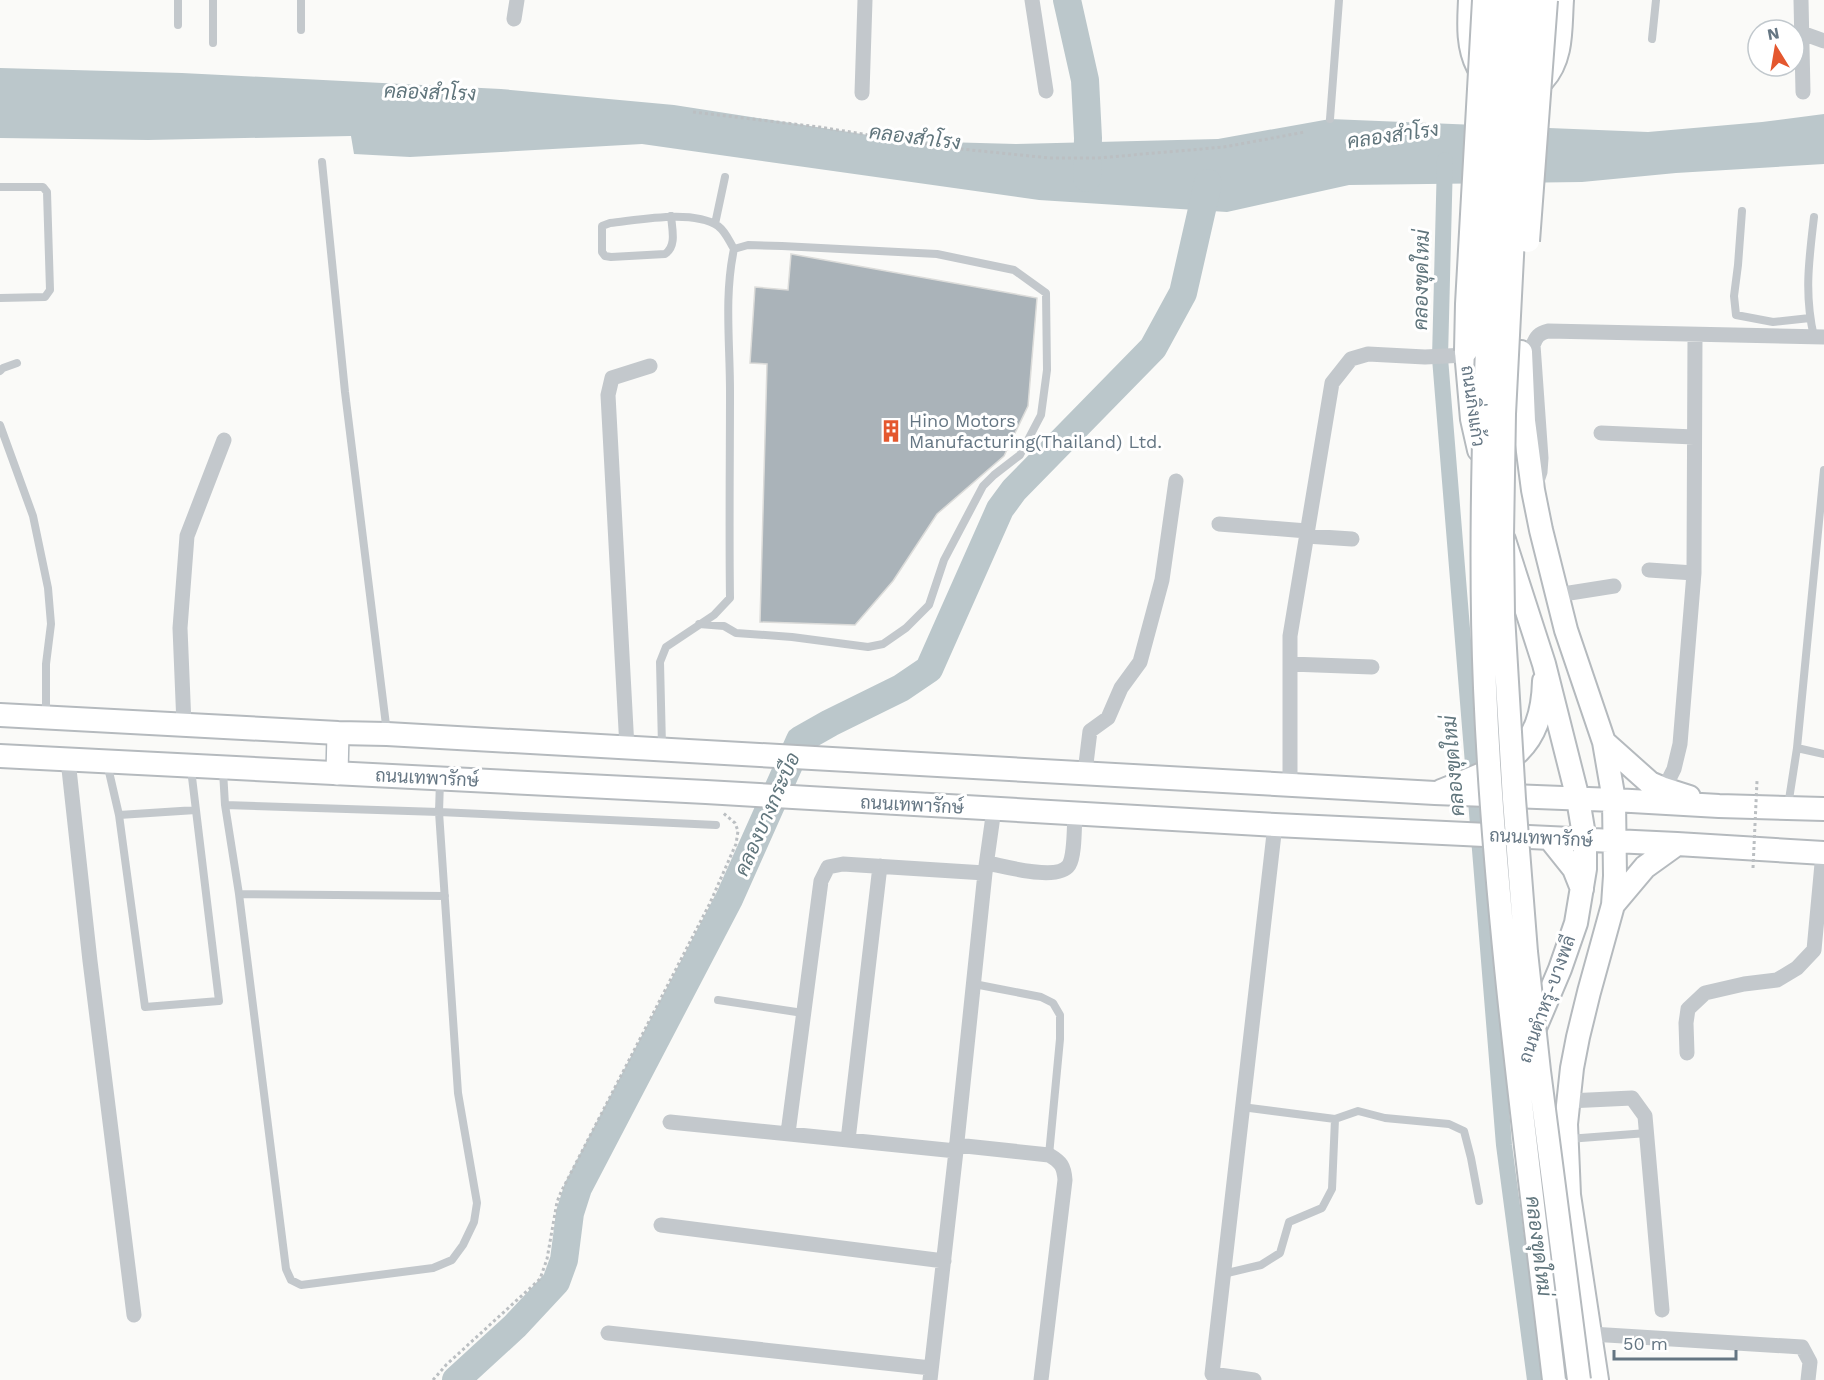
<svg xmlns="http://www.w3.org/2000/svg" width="1824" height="1380" font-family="'Work Sans',Sarabun,sans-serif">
<rect width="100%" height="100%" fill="#fafaf8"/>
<!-- water -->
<path fill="#bbc7cb" d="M 0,68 L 182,73 L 501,89 L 674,105 L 907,141 L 1016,144 L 1218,139 L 1330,119 L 1648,132 L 1762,122 L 1824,114 L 1824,164 L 1676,173 L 1582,182 L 1349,185 L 1227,212 L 1039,200 L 642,144 L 410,157 L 354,154 L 351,136 L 148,140 L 0,138 Z"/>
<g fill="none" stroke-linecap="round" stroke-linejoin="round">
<!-- canal -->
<path stroke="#bbc7cb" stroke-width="16" d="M 1445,160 L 1440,358 L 1504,1145 L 1535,1380"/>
<!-- river -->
<path stroke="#bbc7cb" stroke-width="28" d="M 1067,0 L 1085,80 L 1088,138 L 1087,178
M 456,1380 L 515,1326 L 556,1282 L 564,1260 L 570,1213 L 578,1188 L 729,899 L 800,740 L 830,723 L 901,688 L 929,669 L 1000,509 L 1014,490 L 1153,348 L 1183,293 L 1208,183"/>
</g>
<!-- building -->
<path fill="#aab3b9" stroke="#dcdcda" stroke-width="1.5" d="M 791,254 L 1037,298 L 1028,406 L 1004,456 L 937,514 L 893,581 L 855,625 L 760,622 L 767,364 L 750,363 L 755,287 L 788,290 Z"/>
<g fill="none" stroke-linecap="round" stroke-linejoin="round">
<!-- secondary casing -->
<g stroke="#b3babf" stroke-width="24">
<path id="secondary" d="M 337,774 L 338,733"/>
</g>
<!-- primary casing -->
<g stroke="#b5babe" stroke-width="26">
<path id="primary" d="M 1470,0 C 1469,22 1467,46 1478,67
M 1528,79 L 1543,80 C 1563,58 1560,28 1562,0
M 1466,351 L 1472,419 L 1479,450
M 1521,352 L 1524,421 L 1533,490 L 1541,530 L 1566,630 L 1604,742 L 1614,800 L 1615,876 L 1613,905 L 1589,992 L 1578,1037 L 1572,1068 L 1566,1124 L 1569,1195 L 1597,1380
M 1504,540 L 1544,664 L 1578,799 L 1585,841 L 1585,869 L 1576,923 L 1560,969 L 1532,1035
M 0,715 L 338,733 L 387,734 L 1435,793 L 1614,800 L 1719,806 L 1824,809
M 1604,742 L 1650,783 L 1664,789 L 1689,797
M 0,756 L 706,792 L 1275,825 L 1677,844 L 1824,853
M 1441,791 C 1502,766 1542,756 1544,681
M 1550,839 L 1574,869 L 1582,889
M 1613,905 L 1645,867 L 1677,844"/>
</g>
<!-- path -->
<path stroke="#bbbfc2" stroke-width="3" stroke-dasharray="3 3" stroke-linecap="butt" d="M 693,112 L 819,127 L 951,148 L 1050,158 L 1098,158 L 1224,147 L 1305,132
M 433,1380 L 446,1365 L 540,1279 L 547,1259 L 557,1202 L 561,1192 L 710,903 L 736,844 L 738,831 L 735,823 L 722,812"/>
<!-- lane -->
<path stroke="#c3c8cc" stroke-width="8" d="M 213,0 L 213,43
M 178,25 L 178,0
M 301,30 L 301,0
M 1652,39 L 1656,0
M 1330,119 L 1339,0
M 322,162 L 345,392 L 387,733
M 0,187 L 43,187 L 47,192 L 50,290 L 45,297 L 0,298
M 1742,211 L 1738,265 L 1734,296 L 1736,315 L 1773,322 L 1810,318
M 671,216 C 672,229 677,246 665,254 L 611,257 L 605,256 L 602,252 L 602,226 L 610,223 C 639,220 693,209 718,226 C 726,232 729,241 734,249
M 715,224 L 725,177
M 1814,337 C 1804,294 1809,260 1814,217
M 0,371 L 3,368 L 17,363
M 0,425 L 33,516 L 48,588 L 51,624 L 46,664 L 46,716
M 1824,470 L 1797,748 L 1824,754
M 662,746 L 660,662 L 666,647 L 714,615 L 730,598 C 729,529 730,460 730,391 C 730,343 724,296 734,249 L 748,245 L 782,246 L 937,254 L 1014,270 L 1046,293 L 1047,370 L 1041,415 L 1020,455 L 994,475 L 983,486 L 944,560 L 929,605 L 906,628 L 883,644 L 868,647 L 792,637 L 736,633 L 724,626 L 699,624
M 107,763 L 119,815 L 145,1007 L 219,1001 L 191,769
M 223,771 L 225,805 L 239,894 L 286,1269 L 291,1280 L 301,1285 L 433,1268 L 452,1260 L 463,1245 L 474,1222 L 477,1203 L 458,1093 L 439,812 L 440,781
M 225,805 L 439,812 L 716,825
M 1788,806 L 1797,748
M 119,815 L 196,810
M 239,894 L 445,896
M 974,984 L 1041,997 L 1053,1003 L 1060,1015 L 1060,1039 L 1049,1155
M 718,1000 L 803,1013
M 1242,1107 L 1335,1119 L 1358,1111 L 1385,1118 L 1449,1124 L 1464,1131 L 1471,1158 L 1479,1201
M 1568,1139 L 1647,1133
M 1223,1274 L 1261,1265 L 1280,1253 L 1289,1222 L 1322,1208 L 1332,1189 L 1335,1119"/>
<!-- street -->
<path stroke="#c3c8cc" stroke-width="15" d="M 1032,0 L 1046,91
M 1801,0 L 1803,92
M 514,19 L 517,0
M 1802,33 L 1824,41
M 862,93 L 865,0
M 1601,433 L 1694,437
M 1536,484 L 1540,472 L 1541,458 L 1533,345 C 1536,337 1539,333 1548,331 L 1824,337
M 1219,524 L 1307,531
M 1306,536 L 1352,539
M 1649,570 L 1694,573
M 1557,595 L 1614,586
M 1290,664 L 1372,667
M 184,725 L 180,628 L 187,536 L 224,440
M 627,748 L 608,395 L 612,378 L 650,366
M 68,760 L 90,961 L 134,1315
M 1085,772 L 1090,731 L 1108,718 L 1121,688 L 1140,662 L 1162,580 L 1176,481
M 1290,785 L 1290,636 L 1332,383 L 1351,359 L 1368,354 L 1425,357 L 1466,355
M 1664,789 L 1674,769 L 1680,744 L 1694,573 L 1695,335
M 987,863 C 1004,866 1058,882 1069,865 C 1075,855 1074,827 1075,814
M 1687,1053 L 1686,1023 L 1688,1009 L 1705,993 L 1744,984 L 1777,980 L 1797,968 L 1814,950 L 1823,853
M 1568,1101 L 1632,1098 L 1645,1116 L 1662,1310
M 670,1122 L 956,1151
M 788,1133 L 821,881 L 828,867 L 843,864 L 985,873
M 848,1140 L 880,866
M 956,1145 L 1049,1155 C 1061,1162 1064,1166 1065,1180 L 1041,1380
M 661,1225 L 944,1261
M 608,1333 L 931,1368
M 1591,1334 L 1802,1347 L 1810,1362 L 1808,1380
M 930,1380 L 956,1151 L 985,873 L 994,809
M 1254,1380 L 1212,1374 L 1275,825"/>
<!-- secondary -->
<use href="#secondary" stroke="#fff" stroke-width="21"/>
<!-- primary -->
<use href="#primary" stroke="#fff" stroke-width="22"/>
<!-- primary-bridge casing -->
<g stroke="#b5babe" stroke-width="26" stroke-linecap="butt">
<path id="primary-bridge" d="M 1506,0 C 1500,81 1496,162 1492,243 C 1484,391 1479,540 1485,688 C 1495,920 1527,1150 1554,1380
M 1525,0 L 1504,414 L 1502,536 L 1503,615 L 1514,799 L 1526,952 L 1539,1071 L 1579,1380
M 1528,241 L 1546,0
M 1466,351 L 1467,304 L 1484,0"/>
</g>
<!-- path-bridge -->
<path stroke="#bbbfc2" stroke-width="3" stroke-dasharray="3 3" stroke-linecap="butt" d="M 1753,868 L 1757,781"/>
<!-- primary-bridge -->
<use href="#primary-bridge" stroke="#fff" stroke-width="22"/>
</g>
<!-- icons -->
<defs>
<g id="building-bare" transform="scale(1.8)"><path d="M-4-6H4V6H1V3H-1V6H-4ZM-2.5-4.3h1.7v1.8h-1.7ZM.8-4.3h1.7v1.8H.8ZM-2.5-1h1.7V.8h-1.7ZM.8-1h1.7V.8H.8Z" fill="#e4572e" stroke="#fff" stroke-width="2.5" paint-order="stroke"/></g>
</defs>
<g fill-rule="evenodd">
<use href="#building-bare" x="891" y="431"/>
</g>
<g text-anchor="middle" stroke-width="6" stroke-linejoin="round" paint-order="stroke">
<!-- street labels -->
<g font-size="18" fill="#657683" stroke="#fff">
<text transform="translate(1473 406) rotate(82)" y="6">ถนนกิ่งแก้ว</text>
<text transform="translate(427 778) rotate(3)" y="6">ถนนเทพารักษ์</text>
<text transform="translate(912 805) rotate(3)" y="6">ถนนเทพารักษ์</text>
<text transform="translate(1541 838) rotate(3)" y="6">ถนนเทพารักษ์</text>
<text transform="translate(1547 999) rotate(-70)" y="6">ถนนตำหรุ-บางพลี</text>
</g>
<!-- poi labels -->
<g font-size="18" fill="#657683" stroke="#fff" text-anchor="start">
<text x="909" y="427">Hino Motors<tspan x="909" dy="21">Manufacturing(Thailand) Ltd.</tspan></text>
</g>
<!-- water labels -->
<g font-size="20" font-style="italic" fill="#60757c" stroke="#fff">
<text transform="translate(430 92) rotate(2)" y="7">คลองสำโรง</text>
<text transform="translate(1393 135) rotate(-8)" y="7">คลองสำโรง</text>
<text transform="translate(915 137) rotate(7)" y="7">คลองสำโรง</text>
<text transform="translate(1421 280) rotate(-89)" y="7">คลองขุดใหม่</text>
<text transform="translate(1453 766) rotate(-95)" y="7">คลองขุดใหม่</text>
<text transform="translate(767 814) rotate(-66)" y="7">คลองบางกระบือ</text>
<text transform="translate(1539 1246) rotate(83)" y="7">คลองขุดใหม่</text>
</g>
</g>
<!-- north arrow -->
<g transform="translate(1776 48) rotate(349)"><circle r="28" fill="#ffffff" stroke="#c1c8cd" stroke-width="1.5"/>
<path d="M0-4.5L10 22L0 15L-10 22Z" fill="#e4572e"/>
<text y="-9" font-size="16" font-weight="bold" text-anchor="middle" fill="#657683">N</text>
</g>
<!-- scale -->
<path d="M1614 1350v9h122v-9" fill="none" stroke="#657683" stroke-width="3"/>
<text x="1623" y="1350" font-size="18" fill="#657683" stroke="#ffffff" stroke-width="4.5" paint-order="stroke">50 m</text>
</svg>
